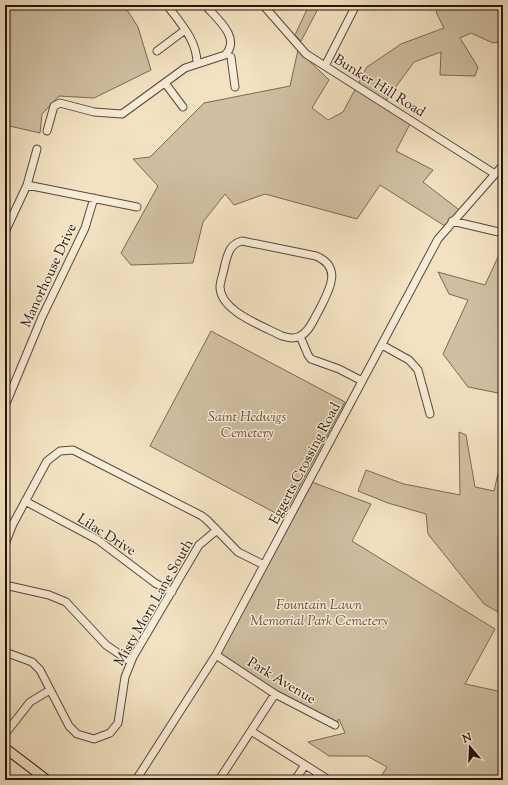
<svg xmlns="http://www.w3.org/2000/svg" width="508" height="785" font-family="'Sorts Mill Goudy',serif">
<rect width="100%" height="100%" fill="#f2e2c1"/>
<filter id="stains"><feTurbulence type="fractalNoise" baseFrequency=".005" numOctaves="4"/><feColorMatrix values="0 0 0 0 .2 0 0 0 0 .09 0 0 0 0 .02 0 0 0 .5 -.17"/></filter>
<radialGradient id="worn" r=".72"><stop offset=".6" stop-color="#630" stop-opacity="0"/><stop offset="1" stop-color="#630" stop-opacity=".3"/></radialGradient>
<!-- green -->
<path fill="#cfbfa2" stroke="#796a56" d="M 5,5 L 124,5 L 138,27 L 151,70 L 94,98 L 59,96 L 42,114 L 40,133 L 5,125 Z
M 309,5 L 320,5 L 301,41 L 295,35 Z
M 443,5 L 503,5 L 503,41 L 493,43 L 471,33 L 460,38 L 478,67 L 475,76 L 440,75 L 441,52 L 414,62 L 384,103 L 412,120 L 396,151 L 433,170 L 423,182 L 462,212 L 448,228 L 380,185 L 357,219 L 265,194 L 234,205 L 225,194 L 203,222 L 193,263 L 131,265 L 121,253 L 158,186 L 133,159 L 150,157 L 204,103 L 290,86 L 298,50 L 329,80 L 312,108 L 328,120 L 343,112 L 367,67 L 401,44 L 444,28 L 436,12 Z
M 498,257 L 503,258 L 503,394 L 468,387 L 443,354 L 468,300 L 449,294 L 438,272 L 485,285 Z
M 211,331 L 345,402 L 283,517 L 150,446 Z
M 459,432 L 466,435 L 475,487 L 494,491 L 499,469 L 503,470 L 503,513 L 498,538 L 498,612 L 484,604 L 428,534 L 426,514 L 388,503 L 358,491 L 366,470 L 404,484 L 460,495 Z
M 309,481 L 371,504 L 352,541 L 495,629 L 465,684 L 498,691 L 503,696 L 503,780 L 379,780 L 387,767 L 367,756 L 329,756 L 308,742 L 345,733 L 339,719 L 335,725 L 275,694 L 216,655 Z"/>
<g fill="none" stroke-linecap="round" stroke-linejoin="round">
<!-- minor casing -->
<g stroke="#574837" stroke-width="9">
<path id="minor" d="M 167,5 C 180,23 197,40 197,63
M 263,5 L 306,54 L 495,174
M 157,51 L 185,30
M 231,57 L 235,87
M 325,66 L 356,5
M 165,83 L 183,107
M 47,131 L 54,106 L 60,103 L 94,112 L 122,114 L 185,68 L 225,55 C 242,38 216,18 205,5
M 27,185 L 137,207
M 452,221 L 503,233
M 5,232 L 27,185 L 37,149
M 242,241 L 316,256 C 345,268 327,294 317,314 C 313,321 309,332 300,336 C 295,339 288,338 282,336 C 263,326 219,311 220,286 C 221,279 224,271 225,264 C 228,253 230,244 242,241 Z
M 300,336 L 308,355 L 311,359 L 339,369 L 362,381
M 382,345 L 409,360 L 418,370 L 430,414
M 5,406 L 42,317 L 85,228 L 94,198
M 25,501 L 98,540 L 155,583 L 172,592
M 5,544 L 13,524 L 47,461 L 60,451 L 73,450 L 202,516 L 207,520 L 238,552 L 264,565
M 5,585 L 49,595 L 66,602 L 106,645 L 131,662
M 5,652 L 32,662 L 40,670 L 69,726 L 77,734 L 94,739 L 110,733 L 118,723 L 125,677 L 133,657 L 199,545 L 217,530
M 216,655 L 275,694 L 335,725
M 251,731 L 329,780
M 5,734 L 30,702 L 50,690
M 136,780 L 216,655 L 438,239 L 503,165
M 219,780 L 275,694
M 295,780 L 305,765"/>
</g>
<!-- major casing -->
<g stroke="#231409" stroke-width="11">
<path id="major" d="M 5,748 L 47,780"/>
</g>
<!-- minor -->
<use href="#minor" stroke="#f7ecd7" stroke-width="7"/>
<!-- major -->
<use href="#major" stroke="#f2e2c1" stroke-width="9"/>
</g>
<g text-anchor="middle" stroke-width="3" stroke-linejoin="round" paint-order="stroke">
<!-- street labels -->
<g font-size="14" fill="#231409" stroke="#f7ecd7">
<text transform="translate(380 85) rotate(32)" y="5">Bunker Hill Road</text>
<text transform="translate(48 275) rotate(-65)" y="5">Manorhouse Drive</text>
<text transform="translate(304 463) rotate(-62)" y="5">Eggerts Crossing Road</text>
<text transform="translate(107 534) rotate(32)" y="5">Lilac Drive</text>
<text transform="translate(153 602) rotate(-60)" y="5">Misty Morn Lane South</text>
<text transform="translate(282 680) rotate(31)" y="5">Park Avenue</text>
</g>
<!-- park labels -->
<g font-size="14" font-style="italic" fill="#5f503f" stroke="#f7ecd7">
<text x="247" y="421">Saint Hedwigs<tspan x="247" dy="16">Cemetery</tspan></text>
<text x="319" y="609">Fountain Lawn<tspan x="319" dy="16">Memorial Park Cemetery</tspan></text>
</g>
</g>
<!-- margin -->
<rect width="508" height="785" fill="none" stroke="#f2e2c1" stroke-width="20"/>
<rect x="6" y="6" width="496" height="773" fill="none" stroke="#231409" stroke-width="2"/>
<rect x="10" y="10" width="488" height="765" fill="none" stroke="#231409"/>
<!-- north arrow -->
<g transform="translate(470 747) rotate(341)" stroke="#f7ecd7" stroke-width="3" paint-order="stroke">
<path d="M0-3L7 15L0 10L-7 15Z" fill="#231409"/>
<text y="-6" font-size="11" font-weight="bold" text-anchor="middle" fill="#231409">N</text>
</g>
<rect width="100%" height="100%" filter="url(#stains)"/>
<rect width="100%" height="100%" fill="url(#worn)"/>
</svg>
